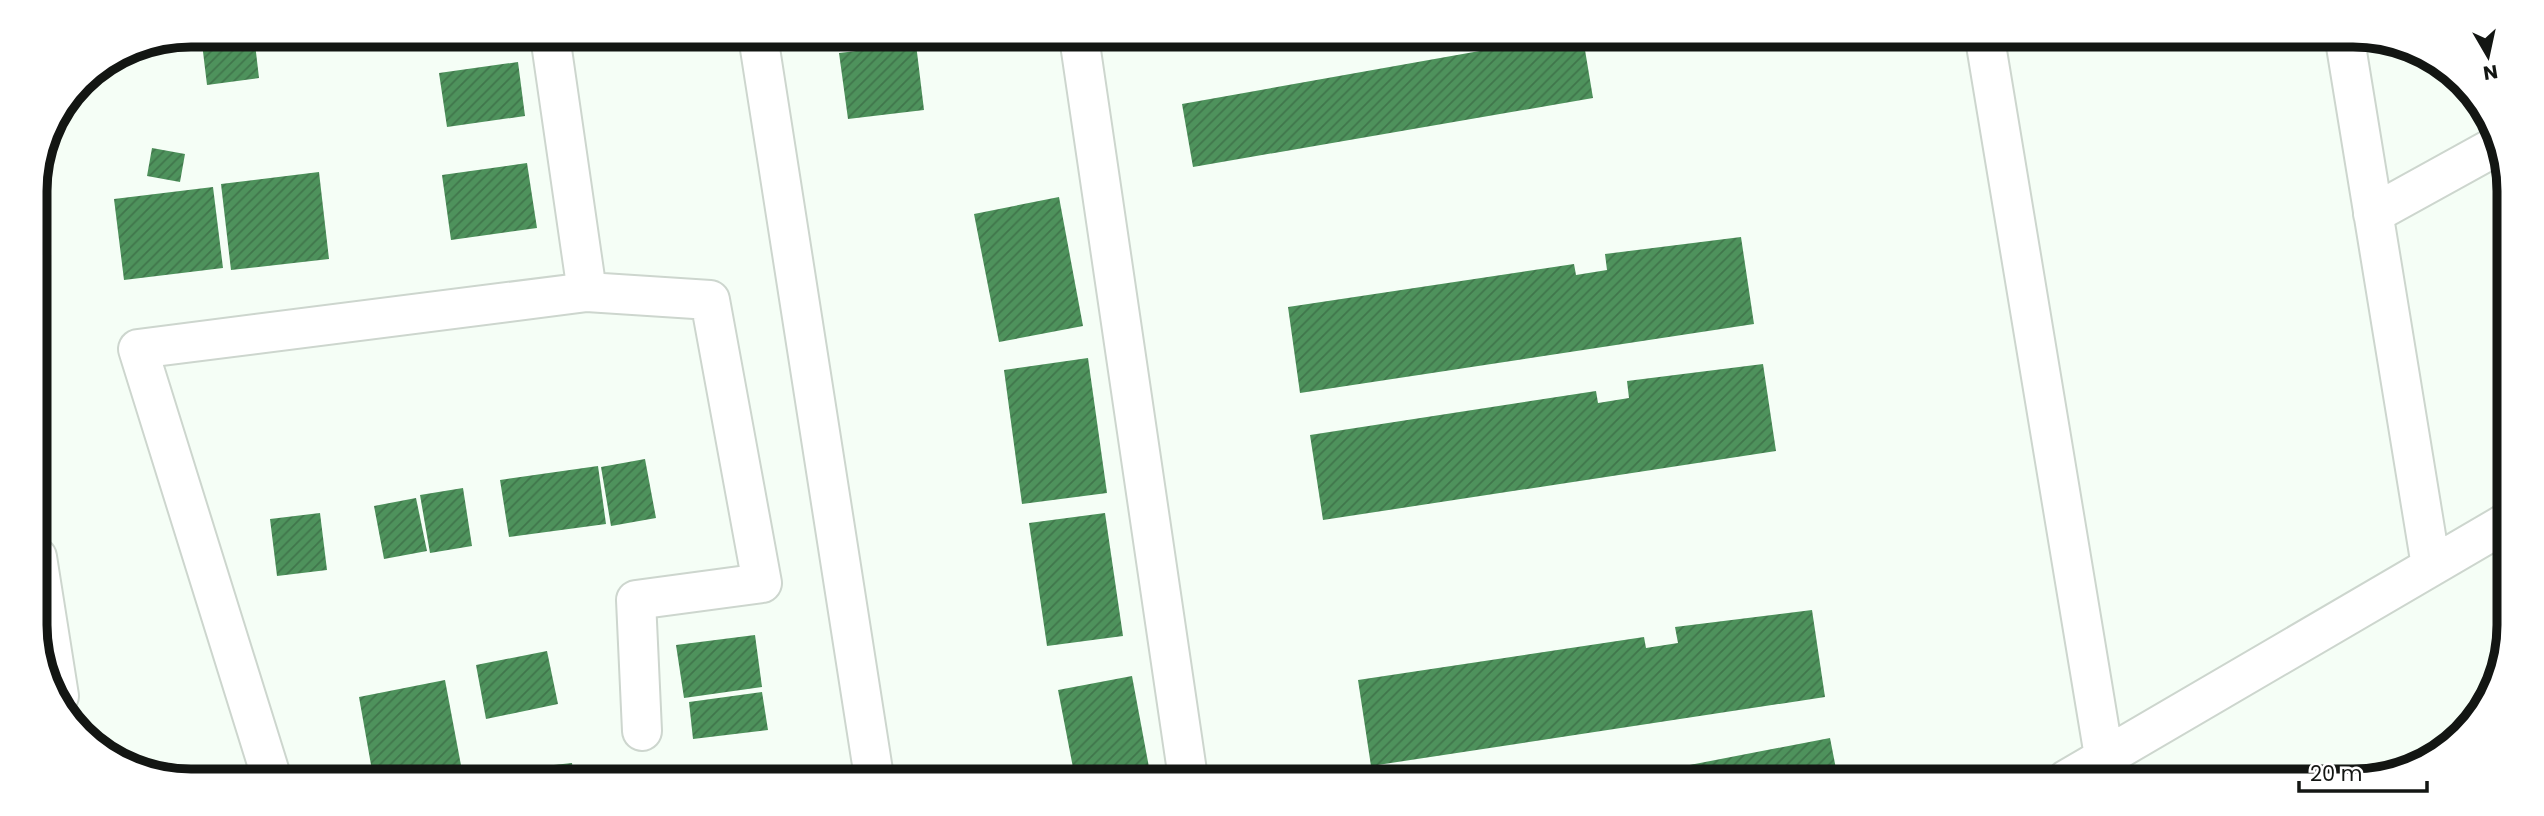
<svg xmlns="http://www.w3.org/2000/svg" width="2544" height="816" font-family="Poppins,sans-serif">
<defs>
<pattern id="building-hatch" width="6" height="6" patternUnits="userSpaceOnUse" patternTransform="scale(1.75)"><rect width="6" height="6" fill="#4e925c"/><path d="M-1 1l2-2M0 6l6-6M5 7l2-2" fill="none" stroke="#40764b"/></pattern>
</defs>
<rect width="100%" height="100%" fill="#f5fef6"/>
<!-- building -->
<path fill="url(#building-hatch)" d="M 201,35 L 254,35 L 259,78 L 207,85 Z
M 1552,38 L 1583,38 L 1593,98 L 1193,167 L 1182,104 Z
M 916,44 L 924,110 L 848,119 L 839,53 Z
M 518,62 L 525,116 L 447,127 L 439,73 Z
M 152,148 L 185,154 L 180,182 L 147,176 Z
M 527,163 L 537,228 L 451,240 L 442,175 Z
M 319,172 L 329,259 L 231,270 L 221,184 Z
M 213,187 L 223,268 L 124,280 L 114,199 Z
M 1059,197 L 1083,326 L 999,342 L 974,214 Z
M 1741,237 L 1754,324 L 1300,393 L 1288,307 L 1574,264 L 1576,275 L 1607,270 L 1605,254 Z
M 1088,358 L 1107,493 L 1022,504 L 1004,370 Z
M 1763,364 L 1776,451 L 1323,520 L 1310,435 L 1596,391 L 1598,403 L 1629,398 L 1627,381 Z
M 645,459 L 656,518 L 611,526 L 601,467 Z
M 598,466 L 606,524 L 509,537 L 500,480 Z
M 463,488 L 472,546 L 430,553 L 420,495 Z
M 416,498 L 427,551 L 384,559 L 374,506 Z
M 320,513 L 327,570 L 277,576 L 270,519 Z
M 1105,513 L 1123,636 L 1047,646 L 1029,523 Z
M 1812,610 L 1825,697 L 1371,766 L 1358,680 L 1644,637 L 1646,648 L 1678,643 L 1675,627 Z
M 755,635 L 762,687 L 684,698 L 676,645 Z
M 547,651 L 558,704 L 486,719 L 476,665 Z
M 1132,676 L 1151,778 L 1075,778 L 1058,690 Z
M 445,680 L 463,776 L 373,776 L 359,697 Z
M 762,692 L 768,730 L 693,739 L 689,702 Z
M 1830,738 L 1838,779 L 1622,779 L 1622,778 Z
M 572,763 L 574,777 L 498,776 L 498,771 Z"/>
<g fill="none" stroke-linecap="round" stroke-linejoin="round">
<!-- minor casing -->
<g stroke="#cdd6ce" stroke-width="42">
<path id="minor" d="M 550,36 L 587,292
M 758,36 L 874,777
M 1079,37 L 1188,778
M 1985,39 L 2104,756
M 2345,40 L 2431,566
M 2373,214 L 2498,145
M 37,557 L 59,696
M 271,776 L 138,349 L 587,292 L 710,300 L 762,583 L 636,600 L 642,731
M 2066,780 L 2504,524"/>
</g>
<!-- minor -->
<use href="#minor" stroke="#fff" stroke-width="38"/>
</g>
<!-- crop -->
<path d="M0 0H2544V816H0ZM191 47H2353A144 144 0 0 1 2497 191V625A144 144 0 0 1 2353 769H191A144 144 0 0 1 47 625V191A144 144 0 0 1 191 47Z" fill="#fff" fill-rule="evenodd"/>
<path fill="none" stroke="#131613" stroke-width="9" d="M191 47H2353A144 144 0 0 1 2497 191V625A144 144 0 0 1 2353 769H191A144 144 0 0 1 47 625V191A144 144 0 0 1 191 47Z"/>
<!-- north arrow -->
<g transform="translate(2488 56) rotate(171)" stroke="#ffffff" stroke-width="5" paint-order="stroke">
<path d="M0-5L12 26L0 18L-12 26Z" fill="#131613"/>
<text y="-10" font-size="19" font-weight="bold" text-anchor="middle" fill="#131613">N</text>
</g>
<!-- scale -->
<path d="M2299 781v10h128v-10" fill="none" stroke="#131613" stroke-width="3.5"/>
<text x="2310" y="781" font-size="21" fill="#131613" stroke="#ffffff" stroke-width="5" paint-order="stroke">20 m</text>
</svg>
